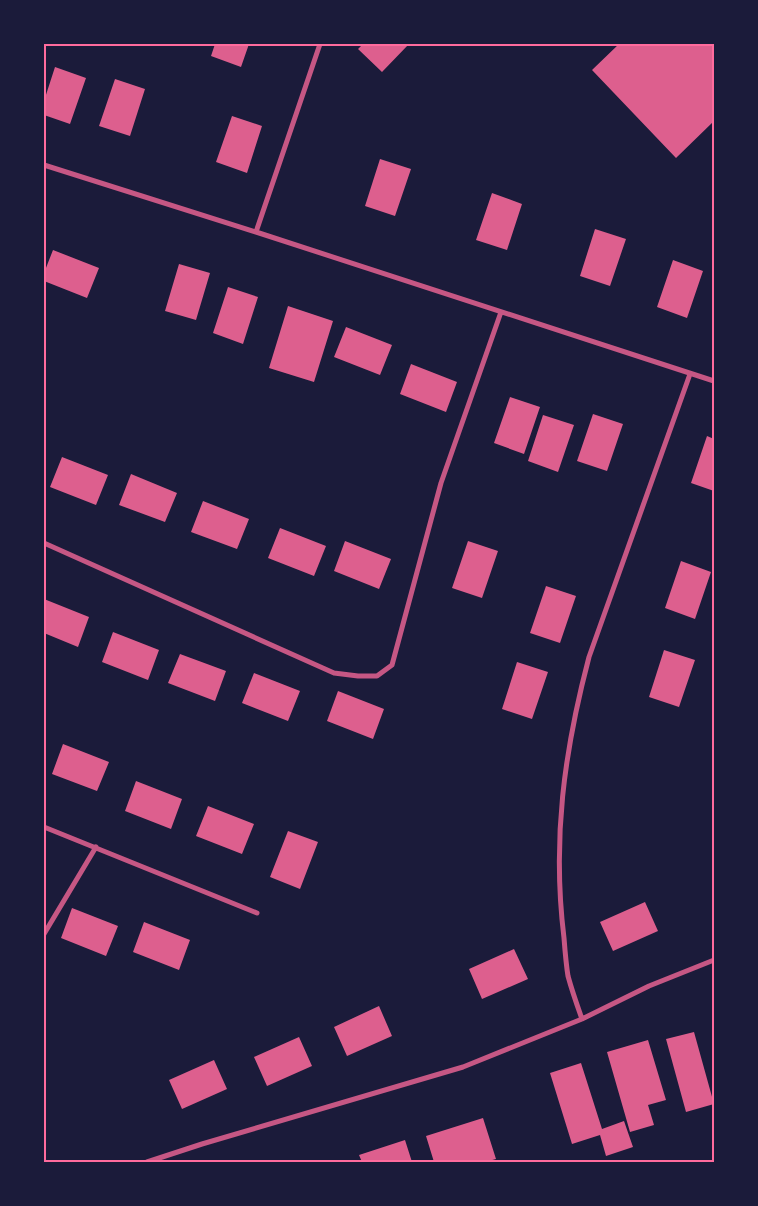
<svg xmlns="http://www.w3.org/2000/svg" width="758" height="1206" font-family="'Asap Condensed',sans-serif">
<rect width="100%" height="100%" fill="#1b1b3a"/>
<!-- building -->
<path fill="#dd5f8e" d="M 215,44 L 249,44 L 241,67 L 211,56 Z
M 363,44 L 409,44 L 382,72 L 358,49 Z
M 619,44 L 714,44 L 714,121 L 676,158 L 592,70 Z
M 55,67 L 86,78 L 70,124 L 44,115 L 44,101 Z
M 115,79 L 145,89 L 130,136 L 99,126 Z
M 232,116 L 262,126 L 247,173 L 216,162 Z
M 380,159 L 411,169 L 395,216 L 365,206 Z
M 492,193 L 522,204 L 507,250 L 476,240 Z
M 595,229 L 626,239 L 610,286 L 580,276 Z
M 53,250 L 99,268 L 87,298 L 44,281 L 44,273 Z
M 673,260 L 703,271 L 687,318 L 657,307 Z
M 179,264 L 210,273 L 196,320 L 165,311 Z
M 228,287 L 258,297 L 243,344 L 213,333 Z
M 288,306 L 333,321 L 314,382 L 269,368 Z
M 346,327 L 392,345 L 380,375 L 334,357 Z
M 411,364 L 457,382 L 446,412 L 400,394 Z
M 510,397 L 540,407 L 524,454 L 494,443 Z
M 593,414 L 623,424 L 607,471 L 577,461 Z
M 543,415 L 574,425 L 558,472 L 528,461 Z
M 707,436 L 714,439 L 714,491 L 691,483 Z
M 62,457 L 108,475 L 96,505 L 50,487 Z
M 131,474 L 177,493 L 165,522 L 119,505 Z
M 203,501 L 249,519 L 237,549 L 191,532 Z
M 280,528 L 326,546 L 314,576 L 268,558 Z
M 345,541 L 391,559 L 379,589 L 334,571 Z
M 468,541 L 498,551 L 482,598 L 452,588 Z
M 681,561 L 711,572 L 695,619 L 665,608 Z
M 546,586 L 576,596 L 560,643 L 530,633 Z
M 44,599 L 89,617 L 78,647 L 44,633 Z
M 113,632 L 159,650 L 148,680 L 102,662 Z
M 664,650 L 695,660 L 679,707 L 649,697 Z
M 180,654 L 226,671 L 215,701 L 168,683 Z
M 517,662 L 548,672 L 532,719 L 502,709 Z
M 254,673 L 300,691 L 288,721 L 242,703 Z
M 338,691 L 384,709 L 373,739 L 327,721 Z
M 63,744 L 109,762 L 97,791 L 52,774 Z
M 136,781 L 182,799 L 171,829 L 125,811 Z
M 208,806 L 254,824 L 242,854 L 196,836 Z
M 288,831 L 318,842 L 300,889 L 270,877 Z
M 645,902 L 658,931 L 613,951 L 600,922 Z
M 72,908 L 118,926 L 106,956 L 61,938 Z
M 144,922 L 190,940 L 179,970 L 133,952 Z
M 514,949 L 528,979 L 482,999 L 469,969 Z
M 379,1006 L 392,1036 L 347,1056 L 334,1027 Z
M 694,1032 L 714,1104 L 686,1112 L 666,1039 Z
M 299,1037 L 312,1066 L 267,1086 L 254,1057 Z
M 648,1040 L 666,1100 L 648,1105 L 654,1125 L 630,1132 L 607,1052 Z
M 214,1060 L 227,1089 L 182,1109 L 169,1080 Z
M 581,1063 L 602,1129 L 624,1121 L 633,1147 L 606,1156 L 600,1135 L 572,1144 L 550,1073 Z
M 483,1118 L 496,1159 L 485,1162 L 434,1162 L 426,1136 Z
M 405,1140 L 412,1162 L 362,1162 L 359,1155 Z"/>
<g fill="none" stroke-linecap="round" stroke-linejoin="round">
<!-- minor -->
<path stroke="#c65784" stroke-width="5" d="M 44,165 L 256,232 L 714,381
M 256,232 L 320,44
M 44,543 L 334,673 L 358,676 L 377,676 L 392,665 L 441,483 L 501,312
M 44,827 L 257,913
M 44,934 L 96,847
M 582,1019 C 577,1005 572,991 568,976 C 566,964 565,951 564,938 C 552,840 564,752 589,657 L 690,374
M 147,1162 L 202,1144 L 463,1067 L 582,1019 L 649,986 L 714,960"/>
</g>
<!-- border -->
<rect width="758" height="1206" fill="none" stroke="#1b1b3a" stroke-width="90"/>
<rect x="45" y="45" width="668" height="1116" fill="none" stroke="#ff6b9d" stroke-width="2"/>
</svg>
